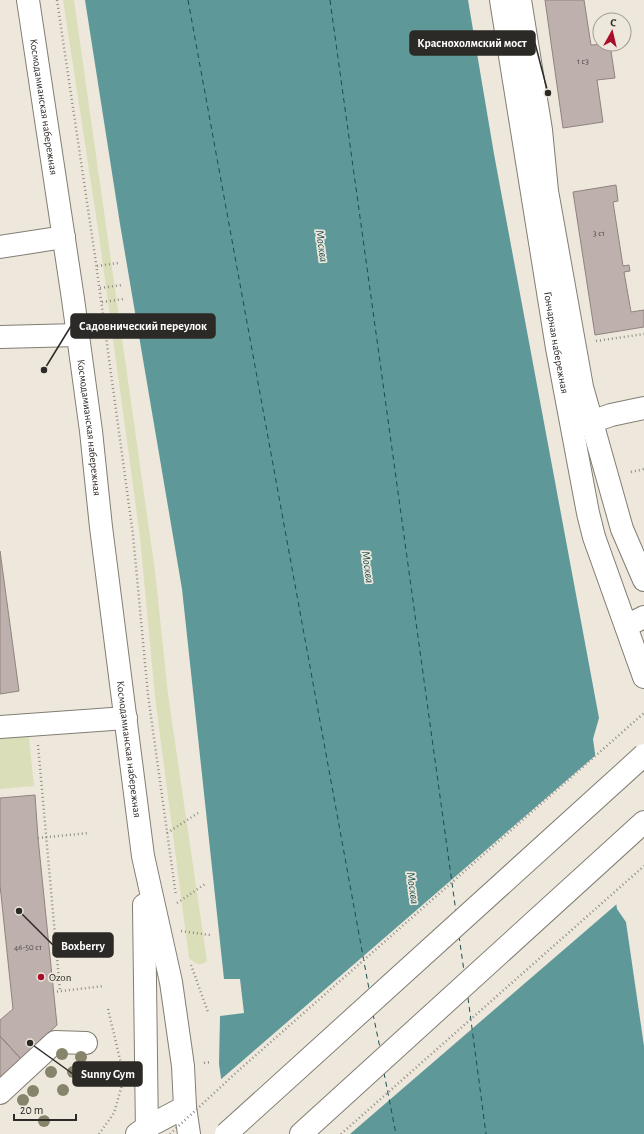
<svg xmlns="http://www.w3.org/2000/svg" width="644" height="1134" font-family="'Alegreya Sans',sans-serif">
<rect width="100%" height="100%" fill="#eee8dc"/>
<!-- green -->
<path fill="#dbdfb9" d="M 63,0 L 74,0 L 155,571 L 168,694 L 207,961 C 200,967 195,964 189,958 L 155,697 L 140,537 L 98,229 Z
M 28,729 L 34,786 L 0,789 L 0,732 Z"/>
<!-- water -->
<path fill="#5f9899" d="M 85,0 L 468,0 L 494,154 L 599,718 L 593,739 L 617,909 L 626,922 L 644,1046 L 644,1134 L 229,1134 L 219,1064 L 220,1016 L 244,1013 L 240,979 L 224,979 L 182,589 L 120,224 Z"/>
<!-- pier -->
<path fill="#eee8dc" d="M 597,754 L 618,903 L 350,1134 L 227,1134 L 219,1081 Z"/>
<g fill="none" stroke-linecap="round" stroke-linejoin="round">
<!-- ferry -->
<path stroke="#1a4e4f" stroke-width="1" stroke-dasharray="5 4" stroke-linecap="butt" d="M 188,0 L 369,989
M 330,0 L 456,912
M 459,936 L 464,971
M 468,998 L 486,1134
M 373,1014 L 380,1048
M 384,1073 L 396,1134"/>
</g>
<!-- building -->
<path fill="#beb1ad" stroke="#90837f" d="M 545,0 L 584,0 L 591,45 L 610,44 L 615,78 L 597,80 L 603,122 L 563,128 Z
M 616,185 L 618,201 L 613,202 L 623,266 L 629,265 L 630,271 L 624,272 L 631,312 L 644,310 L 644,327 L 595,335 L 573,192 Z
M 0,551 L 19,691 L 0,694 Z
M 35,795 L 38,838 L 57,1025 L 21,1059 L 0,1036 L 0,1020 L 13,1009 L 0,885 L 0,798 Z
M 0,1036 L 21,1059 L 0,1078 Z"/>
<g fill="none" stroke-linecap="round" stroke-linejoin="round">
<!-- minor casing -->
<g stroke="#827d73" stroke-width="24">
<path id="minor" d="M 0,247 L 64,237
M 0,337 L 78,335
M 591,422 L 611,415 L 644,408
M 0,727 L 126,718
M 0,1093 L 55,1042 L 86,1043"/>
</g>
<!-- major casing -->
<g stroke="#827d73" stroke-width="24">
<g id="major">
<path id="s1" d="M 28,0 L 73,299 L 91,431 L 101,527 L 143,856 L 171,982 L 183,1066 L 185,1107 L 189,1134"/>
<path id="s2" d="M 501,0 L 557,348 L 588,513 L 594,537 L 644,677"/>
<path d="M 520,0 L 541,130 L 547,191 L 582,387 L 622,529 L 644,580"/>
<path d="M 626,626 L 644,617"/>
<path d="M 144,905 L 147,1134"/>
<path d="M 137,1134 L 147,1127 L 185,1107"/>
<path d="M 301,1134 L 644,822"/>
</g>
</g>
<!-- path -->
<path stroke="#908c83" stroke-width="2.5" stroke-dasharray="1 3" stroke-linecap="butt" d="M 57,0 L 95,256 L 133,535 L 148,695 L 176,896
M 97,266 L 118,263
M 100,288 L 122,285
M 102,302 L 124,299
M 105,326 L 128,323
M 596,341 L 644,334
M 631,472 L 644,469
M 38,745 L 60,991
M 167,833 L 198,813
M 38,838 L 89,833
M 177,903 L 205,884
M 181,931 L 210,935
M 191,965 L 208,1012
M 53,992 L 104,986
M 108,1009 L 123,1072
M 204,1063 L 211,1062
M 99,1134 L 114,1113 L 124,1078
M 341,1134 L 644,866"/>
<!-- minor -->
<use href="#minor" stroke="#fff" stroke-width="22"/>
<!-- major -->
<use href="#major" stroke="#fff" stroke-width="22"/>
<!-- major-bridge casing -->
<g stroke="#827d73" stroke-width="24" stroke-linecap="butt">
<path id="major-bridge" d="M 226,1134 L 644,755"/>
</g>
<!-- path-bridge -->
<path stroke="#908c83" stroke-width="2.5" stroke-dasharray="1 3" stroke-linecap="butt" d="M 170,1134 L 239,1070 L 644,713"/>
<!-- major-bridge -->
<use href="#major-bridge" stroke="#fff" stroke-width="22"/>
</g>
<!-- trees -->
<g fill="#86846b">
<circle cx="62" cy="1054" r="6"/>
<circle cx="81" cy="1057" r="6"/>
<circle cx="51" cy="1072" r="6"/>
<circle cx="73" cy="1072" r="6"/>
<circle cx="63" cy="1090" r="6"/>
<circle cx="33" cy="1091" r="6"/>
<circle cx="23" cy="1100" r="6"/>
<circle cx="44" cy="1121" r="6"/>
</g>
<!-- markers -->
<circle fill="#a70e29" stroke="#eee8dc" stroke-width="1.5" cx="41" cy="977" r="4"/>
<g text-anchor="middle" stroke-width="3.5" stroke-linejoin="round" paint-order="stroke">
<!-- number labels -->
<g font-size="9" fill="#504c48">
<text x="583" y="64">1 с3</text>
<text x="599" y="236">3 с1</text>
<text x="28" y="950">46-50 с1</text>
</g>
<!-- street labels -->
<g font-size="11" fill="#2c2a26" stroke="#eee8dc">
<text dy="4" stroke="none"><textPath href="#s1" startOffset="108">Космодамианская набережная</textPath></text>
<text dy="4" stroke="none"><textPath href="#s2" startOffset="347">Гончарная набережная</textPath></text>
<text dy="4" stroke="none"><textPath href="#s1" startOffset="432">Космодамианская набережная</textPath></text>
<text dy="4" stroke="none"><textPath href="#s1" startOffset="756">Космодамианская набережная</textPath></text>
</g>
<!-- poi labels -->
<g font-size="11" fill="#2c2a26" stroke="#eee8dc" text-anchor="start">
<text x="49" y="981">Ozon</text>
</g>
<!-- water labels -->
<g font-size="12" font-style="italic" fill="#1a4e4f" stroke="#eee8dc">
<text transform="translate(322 246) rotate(82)" y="4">Москва</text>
<text transform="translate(368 567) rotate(82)" y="4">Москва</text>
<text transform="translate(413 888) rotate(82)" y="4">Москва</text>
</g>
</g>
<!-- callouts -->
<path fill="none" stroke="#2c2a26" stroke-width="1.5" d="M548 93L535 43M44 370L71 326M19 911L53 945M30 1043L73 1074"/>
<g fill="#2c2a26" stroke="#eee8dc" stroke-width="1.5">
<circle cx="548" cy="93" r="4"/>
<circle cx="44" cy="370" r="4"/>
<circle cx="19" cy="911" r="4"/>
<circle cx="30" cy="1043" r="4"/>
</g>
<g fill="#2c2a26" stroke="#2c2a26" stroke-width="1.5">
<rect x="410" y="31" width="125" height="24" rx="4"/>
<rect x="71" y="314" width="144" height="24" rx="4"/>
<rect x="53" y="933" width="60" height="24" rx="4"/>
<rect x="73" y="1062" width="69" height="24" rx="4"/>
</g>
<g font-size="12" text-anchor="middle" font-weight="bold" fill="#fff">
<text x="472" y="47">Краснохолмский мост</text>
<text x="143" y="330">Садовнический переулок</text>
<text x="83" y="950">Boxberry</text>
<text x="108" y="1078">Sunny Gym</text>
</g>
<!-- north arrow -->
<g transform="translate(612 32) rotate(8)"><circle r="19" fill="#eee8dc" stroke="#a09c93"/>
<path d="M0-3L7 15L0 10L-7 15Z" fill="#a70e29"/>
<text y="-6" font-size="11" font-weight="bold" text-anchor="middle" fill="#2c2a26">С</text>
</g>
<!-- scale -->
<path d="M14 1114v6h62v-6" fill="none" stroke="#2c2a26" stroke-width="2"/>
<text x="20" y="1114" font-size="12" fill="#2c2a26" stroke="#eee8dc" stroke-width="3" paint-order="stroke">20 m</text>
</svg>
